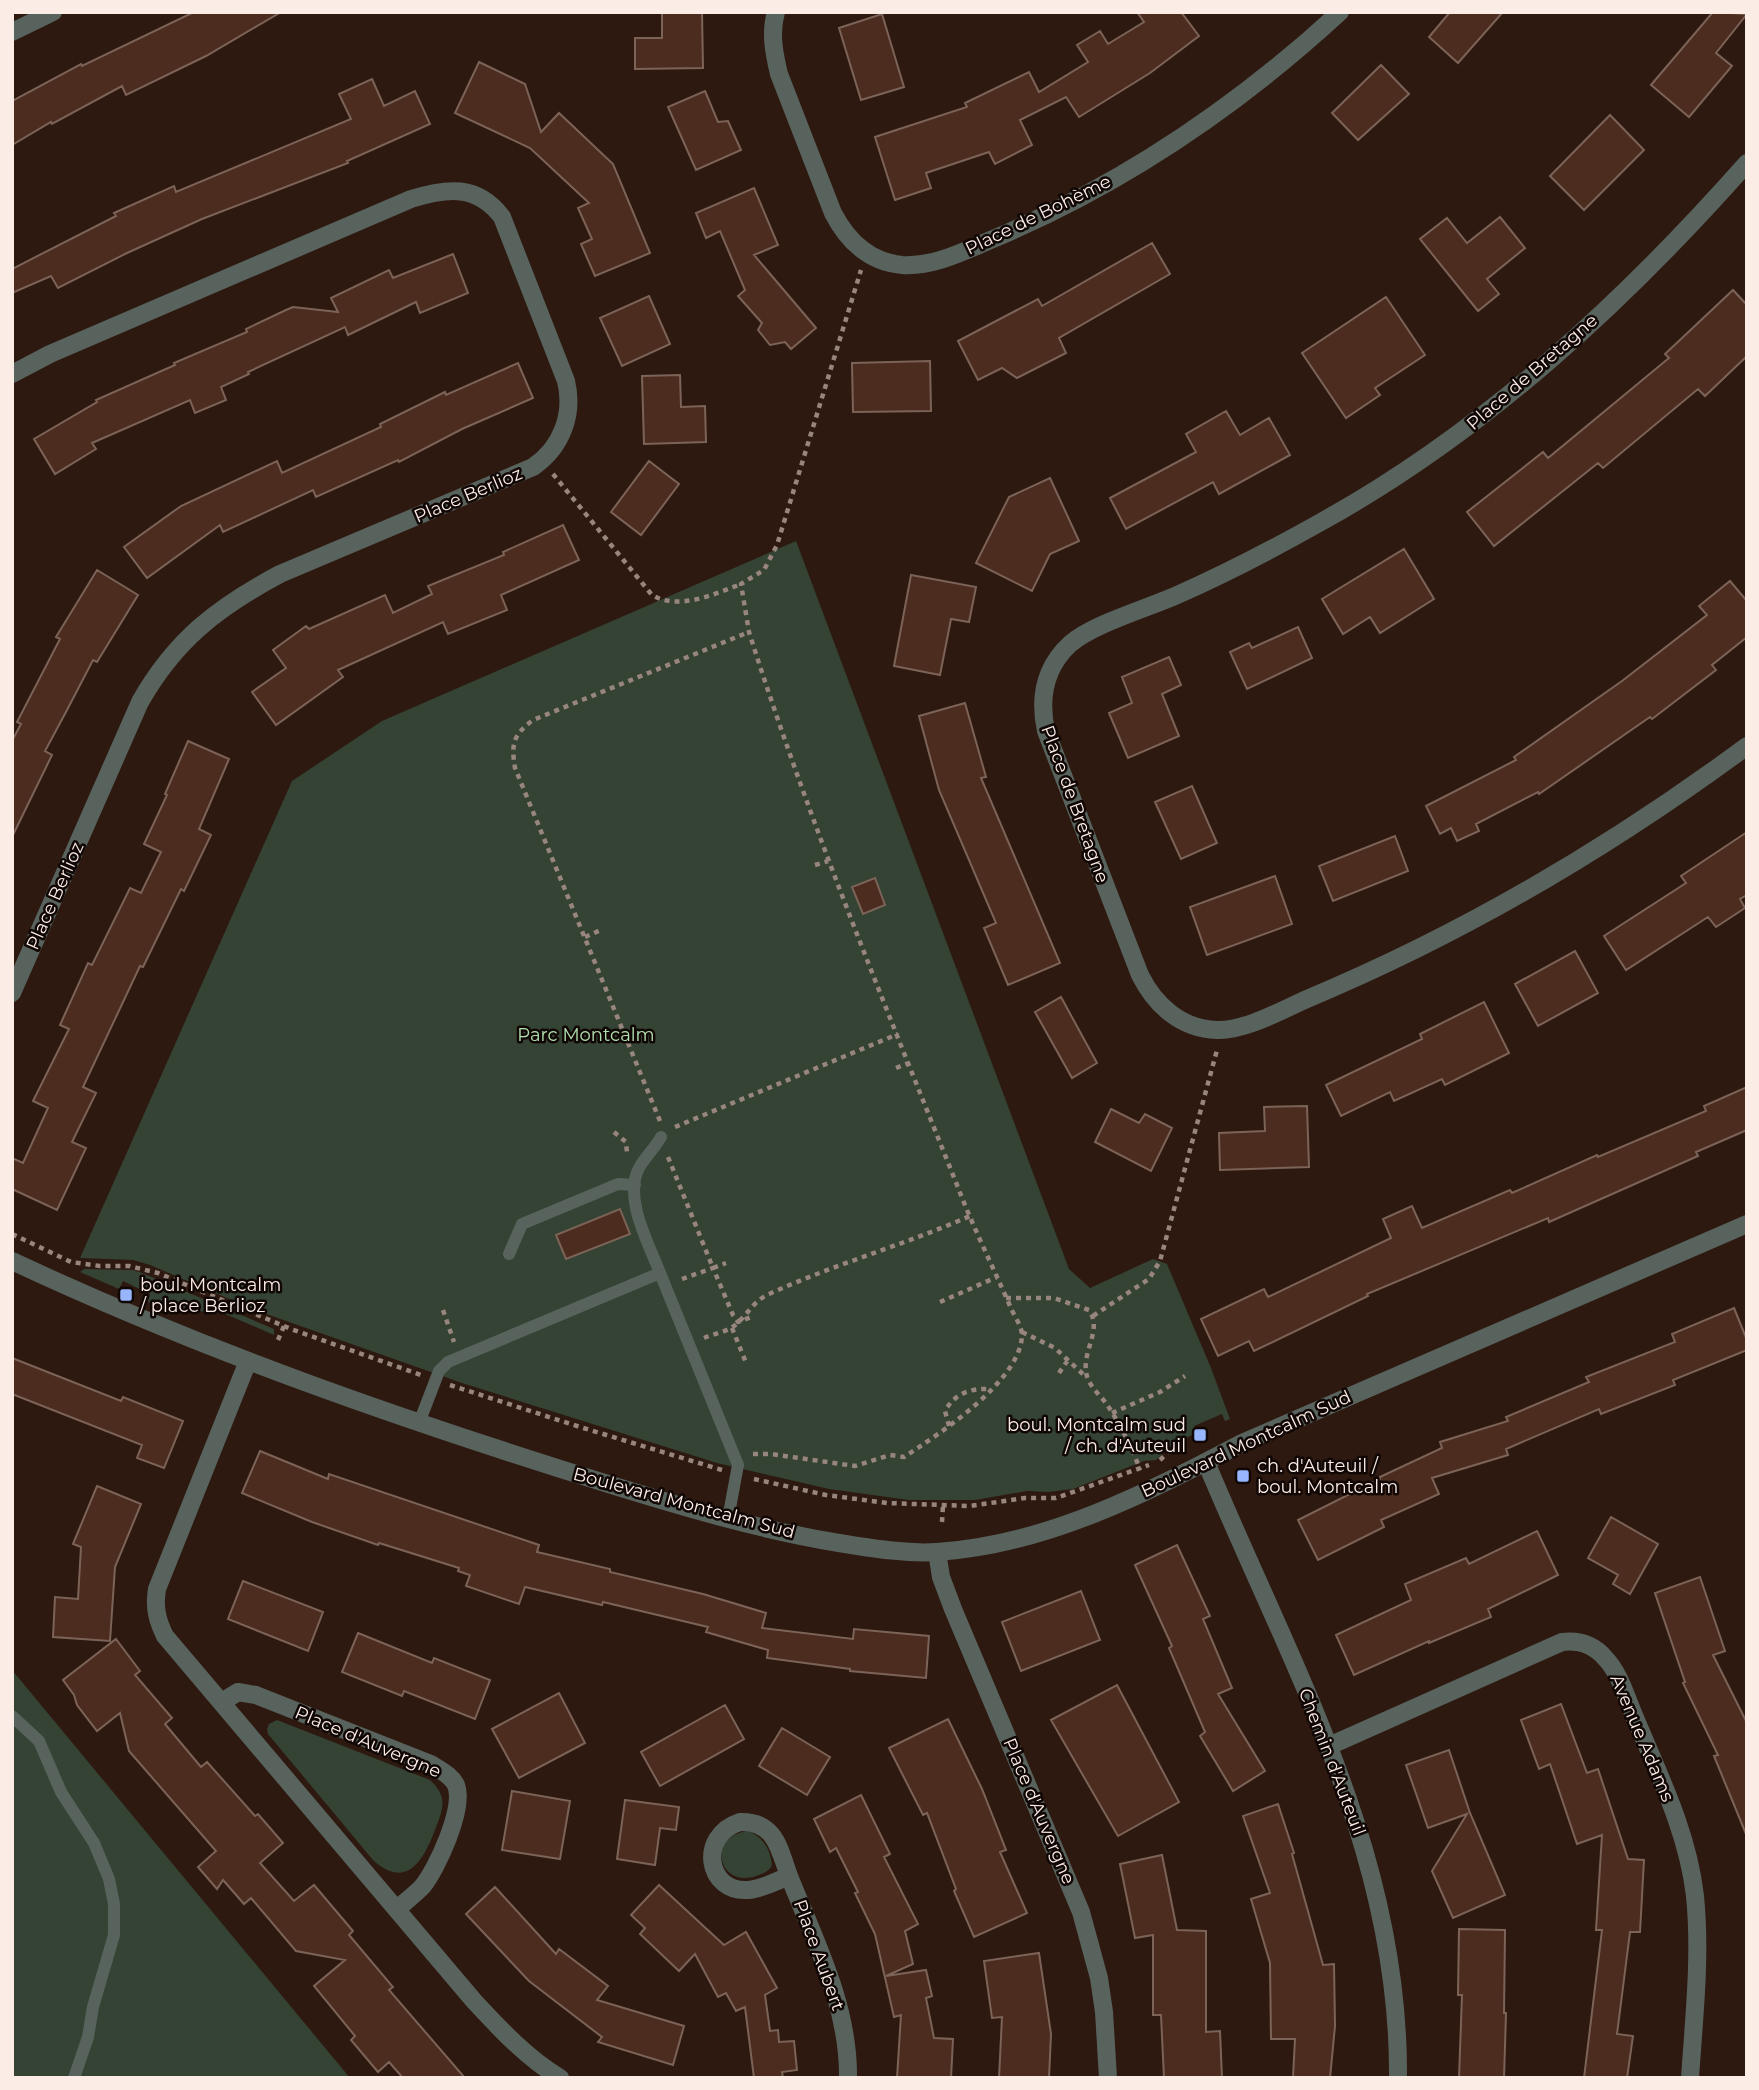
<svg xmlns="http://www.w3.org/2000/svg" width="1759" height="2090" font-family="Montserrat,sans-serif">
<rect width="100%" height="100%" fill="#2e1910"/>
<!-- green -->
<path fill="#344333" d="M 796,541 L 1069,1269 L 1090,1288 L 1153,1259 L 1167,1264 L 1211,1368 L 1230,1419 L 1225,1421 L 1222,1414 L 1194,1426 L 1197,1433 L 1174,1443 L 1156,1460 L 1144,1461 L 1073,1489 L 1048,1492 L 1027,1491 L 975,1500 L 909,1500 L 829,1489 L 717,1463 L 462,1383 L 255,1310 L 150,1265 L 133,1260 L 80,1258 L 292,781 L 382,721 Z
M 84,1269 L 133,1270 L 142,1273 L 274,1329 L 274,1335 L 223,1313 L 173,1309 L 148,1302 L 150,1294 L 123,1281 L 119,1289 L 80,1272 Z
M 12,1670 L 350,2078 L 12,2078 Z
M 277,1720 L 430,1780 C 435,1785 440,1790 442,1798 C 444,1809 439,1819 435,1830 C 424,1859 407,1891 373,1860 L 268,1734 L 267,1729 L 269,1724 Z
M 747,1831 C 763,1836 770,1849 772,1865 C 769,1871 766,1872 759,1875 C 720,1891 704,1838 747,1831 Z"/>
<!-- building -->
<path fill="#4b2c1e" stroke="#7c6358" stroke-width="2" d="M 194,12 L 281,12 L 206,56 L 126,95 L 122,86 L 52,124 L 51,122 L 12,145 L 12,101 L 81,64 L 82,66 Z
M 662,12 L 702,12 L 703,68 L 635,69 L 635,38 L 662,38 Z
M 1137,12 L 1181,12 L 1199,36 L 1150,73 L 1079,117 L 1066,97 L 1020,120 L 1032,145 L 995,164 L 989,152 L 926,173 L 931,188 L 895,200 L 875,137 L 967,107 L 965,103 L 1029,72 L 1039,92 L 1088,62 L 1077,45 L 1100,31 L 1108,44 L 1144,22 Z
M 1450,12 L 1503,12 L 1458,63 L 1429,37 Z
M 1713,12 L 1747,14 L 1716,53 L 1732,66 L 1689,117 L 1651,85 Z
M 882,14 L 904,87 L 861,100 L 839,28 Z
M 479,62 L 525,84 L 541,132 L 559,113 L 613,164 L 650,253 L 595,276 L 581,244 L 592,239 L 578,208 L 589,203 L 530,148 L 455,113 Z
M 1381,65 L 1409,94 L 1358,140 L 1332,113 Z
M 372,79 L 384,106 L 415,91 L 430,124 L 347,161 L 348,163 L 202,219 L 127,253 L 58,288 L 51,276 L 12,293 L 12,269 L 116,216 L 114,213 L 174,186 L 176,192 L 351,119 L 339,94 Z
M 705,91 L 718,122 L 728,121 L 741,150 L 696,170 L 668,107 Z
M 1610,115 L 1644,150 L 1584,210 L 1550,176 Z
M 754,188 L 778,245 L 754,255 L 816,328 L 791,349 L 785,342 L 770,345 L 758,330 L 762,323 L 738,296 L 745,290 L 720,231 L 706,238 L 696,213 Z
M 1500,217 L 1525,248 L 1487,279 L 1499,294 L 1478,311 L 1420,239 L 1447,218 L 1467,243 Z
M 1152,243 L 1170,274 L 1059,338 L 1066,353 L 1017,378 L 1002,368 L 978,380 L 958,341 L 1038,299 L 1042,306 Z
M 453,254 L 468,293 L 420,313 L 416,302 L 348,335 L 345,327 L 248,372 L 249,374 L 221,387 L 226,400 L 195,413 L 190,400 L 92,443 L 96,449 L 55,474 L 34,439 L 97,402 L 96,400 L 175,365 L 174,363 L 247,332 L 246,329 L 286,310 L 293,307 L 338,312 L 331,298 L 389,270 L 393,278 Z
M 1733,290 L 1747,305 L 1747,356 L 1705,396 L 1698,389 L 1603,468 L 1598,463 L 1494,546 L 1467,512 L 1543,452 L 1548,458 L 1669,358 L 1665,354 Z
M 649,296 L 670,344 L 622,366 L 600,318 Z
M 1386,297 L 1425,355 L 1375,388 L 1380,395 L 1346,418 L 1302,353 Z
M 930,361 L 931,411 L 853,412 L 852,363 Z
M 518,363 L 533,398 L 462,429 L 399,462 L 398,460 L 316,497 L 313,490 L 223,532 L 220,525 L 147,578 L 124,547 L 181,506 L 277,461 L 282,473 L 381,427 L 380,424 L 445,392 L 446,395 Z
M 680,375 L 681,407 L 705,406 L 706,442 L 644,444 L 642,376 Z
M 1226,411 L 1240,435 L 1269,418 L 1290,455 L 1219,494 L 1213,482 L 1126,529 L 1110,498 L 1196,452 L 1186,434 Z
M 649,461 L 679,484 L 641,535 L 611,512 Z
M 1050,478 L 1079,541 L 1050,554 L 1032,591 L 976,563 L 1009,497 Z
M 563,525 L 579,560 L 501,595 L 507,610 L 448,634 L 443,622 L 338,670 L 343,677 L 276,725 L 252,692 L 286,668 L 273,650 L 306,626 L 309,629 L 385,595 L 393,613 L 432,594 L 428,586 L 504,555 L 503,552 Z
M 1404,549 L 1434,599 L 1380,633 L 1370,617 L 1343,634 L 1322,599 Z
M 97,570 L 138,595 L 97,662 L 93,660 L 67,710 L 45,751 L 52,755 L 12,837 L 12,741 L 21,724 L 17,722 L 60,639 L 56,637 Z
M 911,575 L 976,587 L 969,622 L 951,619 L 940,675 L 894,666 Z
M 1730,581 L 1747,601 L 1747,637 L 1712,665 L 1716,670 L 1652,719 L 1650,717 L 1539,794 L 1538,792 L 1476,824 L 1479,831 L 1457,841 L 1451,828 L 1440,834 L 1426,806 L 1516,760 L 1514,757 L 1622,681 L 1707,615 L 1699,606 Z
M 1298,627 L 1312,658 L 1247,689 L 1230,652 L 1249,643 L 1252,648 Z
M 1169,657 L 1181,685 L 1162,694 L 1179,736 L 1128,758 L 1109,713 L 1132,703 L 1122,677 Z
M 965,703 L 986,777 L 981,778 L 1060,963 L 1008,985 L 984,928 L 996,923 L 939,790 L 919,716 Z
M 188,741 L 229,759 L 199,829 L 211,835 L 184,891 L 181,889 L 143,967 L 140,966 L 83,1087 L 96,1093 L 72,1142 L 86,1148 L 57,1210 L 12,1189 L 12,1158 L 23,1163 L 48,1108 L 33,1101 L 69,1029 L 60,1025 L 88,963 L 92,965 L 130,888 L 141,893 L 161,852 L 144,844 L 167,795 L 165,794 Z
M 1192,786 L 1217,843 L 1181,859 L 1155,802 Z
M 1747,832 L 1747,895 L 1740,899 L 1745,908 L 1716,927 L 1708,917 L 1626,970 L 1604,936 L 1686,883 L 1681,876 Z
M 1395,836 L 1408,871 L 1333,901 L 1319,866 Z
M 1275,876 L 1292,924 L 1207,955 L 1190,907 Z
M 875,878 L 885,905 L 863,914 L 852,887 Z
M 1575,951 L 1598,993 L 1538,1026 L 1515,984 Z
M 1061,997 L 1097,1063 L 1072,1078 L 1035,1012 Z
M 1484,1002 L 1509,1053 L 1445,1085 L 1442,1079 L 1394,1101 L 1390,1092 L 1341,1116 L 1326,1085 L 1422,1039 L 1420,1034 Z
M 1747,1087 L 1747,1130 L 1696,1152 L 1698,1156 L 1549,1222 L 1548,1218 L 1367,1294 L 1368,1296 L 1254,1351 L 1249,1341 L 1218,1356 L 1201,1319 L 1264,1289 L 1268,1297 L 1391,1238 L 1383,1219 L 1412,1206 L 1422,1228 L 1510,1190 L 1512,1193 L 1597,1155 L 1598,1157 L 1706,1111 L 1704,1106 Z
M 1307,1106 L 1309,1167 L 1220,1170 L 1219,1133 L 1265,1131 L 1264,1107 Z
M 1111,1109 L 1139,1123 L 1145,1114 L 1172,1128 L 1151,1171 L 1095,1142 Z
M 620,1209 L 630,1234 L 566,1259 L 556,1235 Z
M 1734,1308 L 1747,1340 L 1747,1350 L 1673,1380 L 1675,1385 L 1601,1414 L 1599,1409 L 1506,1449 L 1508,1455 L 1432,1478 L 1439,1494 L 1381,1520 L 1384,1527 L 1318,1560 L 1298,1520 L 1380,1479 L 1380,1477 L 1442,1448 L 1440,1442 L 1508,1421 L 1506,1417 L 1589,1382 L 1586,1377 L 1675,1342 L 1672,1334 Z
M 12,1358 L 121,1401 L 123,1397 L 183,1421 L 164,1468 L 137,1458 L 142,1445 L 12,1394 Z
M 260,1451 L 328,1479 L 329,1474 L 539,1545 L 537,1552 L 610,1569 L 610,1572 L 703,1594 L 766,1613 L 762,1628 L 853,1639 L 854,1629 L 929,1636 L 926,1678 L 850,1671 L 850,1669 L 767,1658 L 768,1650 L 706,1632 L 708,1627 L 603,1602 L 602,1605 L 525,1587 L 519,1604 L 466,1586 L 470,1575 L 458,1571 L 459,1568 L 379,1543 L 378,1545 L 312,1522 L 242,1493 Z
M 97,1486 L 141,1504 L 115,1567 L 110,1641 L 53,1637 L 55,1597 L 78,1599 L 81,1547 L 73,1544 Z
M 1611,1517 L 1658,1544 L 1630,1594 L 1613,1584 L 1618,1575 L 1588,1558 Z
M 1537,1531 L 1558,1575 L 1488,1609 L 1491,1617 L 1429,1643 L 1429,1641 L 1354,1675 L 1336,1635 L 1411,1600 L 1405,1584 L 1466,1558 L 1469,1564 Z
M 1177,1545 L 1210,1616 L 1203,1619 L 1232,1688 L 1218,1694 L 1265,1771 L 1233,1791 L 1200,1736 L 1205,1732 L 1169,1648 L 1172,1646 L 1135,1565 Z
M 1700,1577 L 1725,1651 L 1713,1655 L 1747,1723 L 1746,1834 L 1714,1756 L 1718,1755 L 1683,1683 L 1685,1682 L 1655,1593 Z
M 243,1581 L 323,1612 L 308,1651 L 228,1619 Z
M 1081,1591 L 1100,1640 L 1021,1671 L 1002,1622 Z
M 358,1633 L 432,1663 L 434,1658 L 490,1680 L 475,1719 L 404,1691 L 402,1696 L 342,1672 Z
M 116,1639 L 140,1671 L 135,1675 L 172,1718 L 165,1724 L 201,1767 L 207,1762 L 255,1816 L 258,1814 L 283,1843 L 260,1863 L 294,1901 L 314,1885 L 353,1931 L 349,1935 L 393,1987 L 389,1990 L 465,2078 L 403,2078 L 389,2062 L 378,2072 L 351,2040 L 355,2036 L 314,1986 L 345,1960 L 296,1951 L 251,1898 L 244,1904 L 223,1880 L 217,1889 L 198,1867 L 216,1851 L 129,1751 L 120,1713 L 97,1731 L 77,1705 L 74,1695 L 63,1680 Z
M 1117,1685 L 1179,1802 L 1118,1836 L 1051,1720 Z
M 559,1693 L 585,1743 L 519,1778 L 492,1729 Z
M 1561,1704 L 1587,1773 L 1598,1769 L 1628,1859 L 1644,1860 L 1640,1932 L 1630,1932 L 1617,2034 L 1633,2036 L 1627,2078 L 1584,2078 L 1602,1930 L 1596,1930 L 1602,1835 L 1577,1844 L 1550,1764 L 1539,1769 L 1521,1720 Z
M 725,1705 L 744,1739 L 660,1786 L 641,1752 Z
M 948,1719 L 982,1789 L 1006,1850 L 1000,1852 L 1027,1913 L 974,1937 L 954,1891 L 956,1889 L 927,1813 L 923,1815 L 889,1748 Z
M 782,1728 L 830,1757 L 807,1795 L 759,1766 Z
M 1449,1750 L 1470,1813 L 1505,1895 L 1453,1918 L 1432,1871 L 1467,1814 L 1428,1828 L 1406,1765 Z
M 512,1791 L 570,1801 L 560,1859 L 502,1850 Z
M 861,1795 L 890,1854 L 884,1857 L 918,1924 L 905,1931 L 913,1964 L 886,1976 L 926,1970 L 932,1996 L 926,1998 L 934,2038 L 953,2039 L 951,2078 L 897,2078 L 901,2015 L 894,2017 L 875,1934 L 855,1893 L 858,1892 L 836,1848 L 830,1852 L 814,1819 Z
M 625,1800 L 679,1807 L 676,1830 L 660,1828 L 655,1865 L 617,1859 Z
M 1278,1804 L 1294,1853 L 1292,1854 L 1323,1965 L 1334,1964 L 1335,2026 L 1330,2078 L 1293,2078 L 1295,2039 L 1271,2039 L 1270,1963 L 1251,1899 L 1270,1893 L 1243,1816 Z
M 1162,1855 L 1177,1930 L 1206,1931 L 1206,2032 L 1220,2031 L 1222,2078 L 1164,2078 L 1161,2015 L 1153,2015 L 1153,1935 L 1135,1938 L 1120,1864 Z
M 659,1885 L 724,1945 L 746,1932 L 777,1988 L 765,1995 L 770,2031 L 778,2030 L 779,2042 L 794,2041 L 797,2070 L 782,2072 L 783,2078 L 754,2078 L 745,2007 L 736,2011 L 726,1993 L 718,1997 L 695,1954 L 679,1971 L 640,1934 L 645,1928 L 631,1915 Z
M 495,1887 L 556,1954 L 559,1949 L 608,1986 L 597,2000 L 684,2026 L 673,2065 L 598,2042 L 602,2037 L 529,1981 L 466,1914 Z
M 1459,1929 L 1505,1930 L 1504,2013 L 1506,2013 L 1504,2078 L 1459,2078 L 1462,1995 L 1458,1995 Z
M 1039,1953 L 1051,2034 L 1049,2078 L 999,2078 L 1002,2017 L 992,2018 L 984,1961 Z"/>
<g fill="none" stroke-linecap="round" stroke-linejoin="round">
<!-- path -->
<path stroke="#98867e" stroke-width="4.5" stroke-dasharray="5 5" stroke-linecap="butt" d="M 553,474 L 652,595 C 678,611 715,594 741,584
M 815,865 L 828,861
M 585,937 L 603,929
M 896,1068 L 909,1063
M 660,1121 L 515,768 C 511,744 513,735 533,720 L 749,632
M 675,1127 L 898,1034
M 614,1132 L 626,1142 L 627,1153
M 668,1157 L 713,1268 L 726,1263
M 12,1234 L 71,1262 L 100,1266 L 129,1266 L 158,1273 L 291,1329 L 421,1375
M 682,1279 L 713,1268 L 733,1315 L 738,1322 L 754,1316
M 1006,1298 L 1054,1298 L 1089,1310 C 1104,1331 1078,1355 1088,1379 C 1092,1389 1102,1397 1108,1406 C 1121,1426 1132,1447 1140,1470
M 940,1302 L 997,1277
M 443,1310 L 454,1342
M 1093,1316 L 1149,1279 L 1160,1261 L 1217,1050
M 732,1328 L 747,1365
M 1022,1332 L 1055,1348 L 1086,1377
M 704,1338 C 713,1334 726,1332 734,1326 C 747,1316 753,1301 769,1294 C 835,1264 904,1245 970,1216
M 278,1340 L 284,1326
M 1059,1373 L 1068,1360
M 450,1385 L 580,1427 L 722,1470
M 1112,1413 L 1160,1392 L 1185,1376
M 949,1426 L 945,1411 C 955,1393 971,1388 990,1389
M 753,1454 L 771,1454 L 855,1466 L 890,1455 L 904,1457 C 939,1434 1021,1381 1022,1335 C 1022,1326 1013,1314 1010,1306 C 993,1267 974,1229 959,1190 C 885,1005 809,822 749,632 L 741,584 L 764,570 L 777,545 L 861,270
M 1160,1460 L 1176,1445 L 1179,1453
M 754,1479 L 826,1495 L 887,1503 L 970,1506 L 1025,1498 L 1056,1498 L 1149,1465
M 942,1522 L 943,1505"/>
<!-- service -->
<path stroke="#58635d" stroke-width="12" d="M 509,1254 L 522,1224 L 618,1184 L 635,1185
M 660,1273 C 649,1244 623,1198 639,1168 C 645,1157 655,1148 661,1137
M 419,1423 L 439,1371 L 448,1362 L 660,1273 L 738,1465 L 728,1519
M 12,1716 L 39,1741 L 61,1792 L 94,1843 L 109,1879 L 114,1904 L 114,1935 L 93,2007 L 88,2037 L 74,2078"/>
<!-- minor -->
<path stroke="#58635d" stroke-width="18" d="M 776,12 C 770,33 774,53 779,74 L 833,213 C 847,240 869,262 902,265 C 934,267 964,251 993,239 C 1121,185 1238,106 1340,12
M 12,32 L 53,12
M 1747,163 C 1623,303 1485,431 1321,522 C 1273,549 1225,574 1175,596 C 1145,609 1093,624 1070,644 C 1044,668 1039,698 1046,731 L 1140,975 C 1155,1005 1181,1029 1217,1030 C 1245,1031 1282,1010 1307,999 C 1465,933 1609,848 1747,746
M 12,374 L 50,354 L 411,199 C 447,188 477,184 502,217 L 566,381 C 574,414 562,447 533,467 L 280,574 C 218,607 175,640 140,702 L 12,993
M 248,1361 L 157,1589 C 154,1607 157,1620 165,1636 L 474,2001 C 500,2029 527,2058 560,2078
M 937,1552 L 941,1577 L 953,1609 L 1081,1912 L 1099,1978 L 1104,2012 L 1108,2078
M 222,1702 L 238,1692 L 256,1695 L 431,1764 C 440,1770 451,1775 456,1785 C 465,1808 437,1869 422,1887 C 414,1895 405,1902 397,1909
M 1329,1746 L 1562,1642 C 1579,1640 1594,1645 1605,1658 C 1620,1673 1627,1700 1636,1720 C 1660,1777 1688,1834 1695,1896 C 1701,1956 1694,2018 1690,2078
M 740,1822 C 775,1821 779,1848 789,1876 C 777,1881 762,1889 748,1890 C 707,1893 697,1836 740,1822 Z
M 789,1876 C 815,1941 849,2006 848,2078"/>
<!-- tertiary -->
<path stroke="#58635d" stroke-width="18" d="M 12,1261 C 204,1351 403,1420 605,1483 C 682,1507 760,1530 839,1543 C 871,1548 905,1554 937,1552 C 1046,1545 1147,1493 1242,1443 L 1747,1224
M 1206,1462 C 1290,1664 1400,1852 1398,2078"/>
</g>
<!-- markers -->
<g fill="#97b6fd" stroke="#100704" stroke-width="2.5">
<rect x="119" y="1288" width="14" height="14" rx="3.5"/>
<rect x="1193" y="1428" width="14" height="14" rx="3.5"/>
<rect x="1236" y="1469" width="14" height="14" rx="3.5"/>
</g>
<g text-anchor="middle" stroke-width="5" stroke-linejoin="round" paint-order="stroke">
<!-- street labels -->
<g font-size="18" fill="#fbece6" stroke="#100704">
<text transform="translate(1038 215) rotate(-26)" y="6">Place de Bohème</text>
<text transform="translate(1532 372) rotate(-41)" y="6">Place de Bretagne</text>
<text transform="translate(468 495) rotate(-23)" y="6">Place Berlioz</text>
<text transform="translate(1075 804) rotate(70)" y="6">Place de Bretagne</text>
<text transform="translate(55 896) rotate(-66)" y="6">Place Berlioz</text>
<text transform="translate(1246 1444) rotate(-25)" y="6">Boulevard Montcalm Sud</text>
<text transform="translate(684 1503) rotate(15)" y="6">Boulevard Montcalm Sud</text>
<text transform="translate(1642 1738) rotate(67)" y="6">Avenue Adams</text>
<text transform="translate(368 1742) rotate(23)" y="6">Place d'Auvergne</text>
<text transform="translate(1332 1762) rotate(69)" y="6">Chemin d'Auteuil</text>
<text transform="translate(1039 1811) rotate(67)" y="6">Place d'Auvergne</text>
<text transform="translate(819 1955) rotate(70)" y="6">Place Aubert</text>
</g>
<!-- park labels -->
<g font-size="18" fill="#b2e1b0" stroke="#100704">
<text x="586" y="1041">Parc Montcalm</text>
</g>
<!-- poi labels -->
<g font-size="18" fill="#fbece6" stroke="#100704" text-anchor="start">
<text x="140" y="1291">boul. Montcalm<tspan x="140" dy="21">/ place Berlioz</tspan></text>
<text x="1186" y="1431" text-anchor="end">boul. Montcalm sud<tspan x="1186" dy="21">/ ch. d'Auteuil</tspan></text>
<text x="1257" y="1472">ch. d'Auteuil /<tspan x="1257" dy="21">boul. Montcalm</tspan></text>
</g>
</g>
<!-- border -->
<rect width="1759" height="2090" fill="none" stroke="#fbece6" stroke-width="28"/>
</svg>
